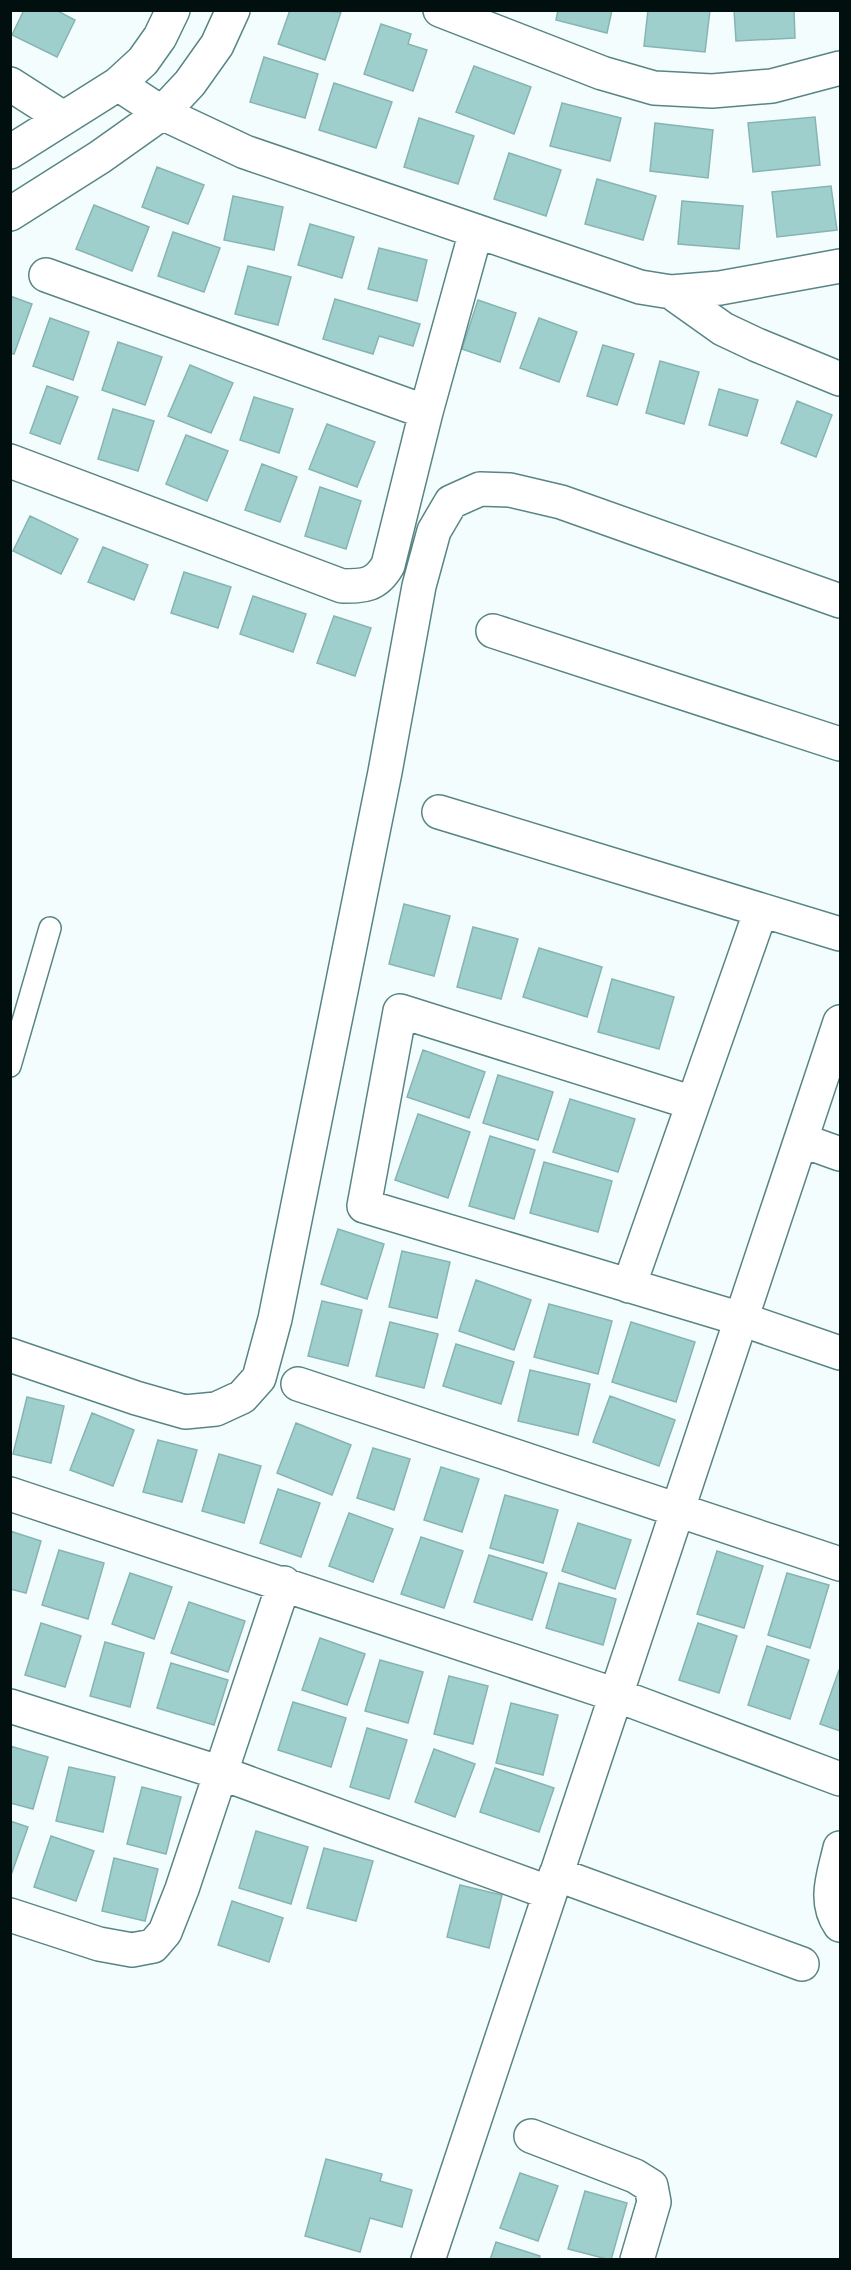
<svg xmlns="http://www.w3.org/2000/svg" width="851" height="2270" font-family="'Fira Sans Condensed',sans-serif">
<rect width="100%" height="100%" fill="#f4fdfd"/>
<!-- building -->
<path fill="#9fcfcd" stroke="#86b4b3" stroke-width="1.5" d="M 24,10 L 56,10 L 75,20 L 57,57 L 12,35 Z
M 290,10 L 341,12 L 325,60 L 278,44 Z
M 558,10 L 612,10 L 607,33 L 556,20 Z
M 648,10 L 710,10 L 705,52 L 644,46 Z
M 734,10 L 794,10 L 795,38 L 736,41 Z
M 381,24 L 411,34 L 408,44 L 427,50 L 413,91 L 364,74 Z
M 264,57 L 318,74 L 305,118 L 250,102 Z
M 474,66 L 531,87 L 514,134 L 456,112 Z
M 334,83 L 392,102 L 376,148 L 319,130 Z
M 562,103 L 621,118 L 610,161 L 550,146 Z
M 815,117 L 820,165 L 753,172 L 748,123 Z
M 419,118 L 474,136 L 458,184 L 404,167 Z
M 655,123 L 713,130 L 708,178 L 650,171 Z
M 509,153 L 561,170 L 546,216 L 494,199 Z
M 157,167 L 204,185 L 188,224 L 142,207 Z
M 597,179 L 656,196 L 643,240 L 585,224 Z
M 831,186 L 837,230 L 777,237 L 772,192 Z
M 233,196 L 283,207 L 274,250 L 224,240 Z
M 682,201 L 743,206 L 739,249 L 678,244 Z
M 94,205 L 149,227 L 132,271 L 76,249 Z
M 310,224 L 354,237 L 342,278 L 298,265 Z
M 173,232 L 220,248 L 204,292 L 158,276 Z
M 379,248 L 427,260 L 417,301 L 368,289 Z
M 248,266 L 291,277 L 278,325 L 235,314 Z
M 10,296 L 32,304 L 14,354 L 10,353 Z
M 335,299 L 420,324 L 413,346 L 379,336 L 373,354 L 323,339 Z
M 478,300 L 516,313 L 500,362 L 462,349 Z
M 50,318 L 89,332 L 73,380 L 33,366 Z
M 539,318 L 577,332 L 559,382 L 520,368 Z
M 118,342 L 162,357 L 145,405 L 102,390 Z
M 603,345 L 634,354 L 617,405 L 587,396 Z
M 660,361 L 699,372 L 684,424 L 646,413 Z
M 190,365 L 233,383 L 211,433 L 168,416 Z
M 47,386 L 78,397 L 60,444 L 30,433 Z
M 719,389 L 758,400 L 747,436 L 709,425 Z
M 254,397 L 293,409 L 279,453 L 240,440 Z
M 797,401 L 832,415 L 816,457 L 781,443 Z
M 113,409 L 154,421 L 138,471 L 98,459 Z
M 327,424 L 375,442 L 357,487 L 309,469 Z
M 186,435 L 228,451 L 207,501 L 166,484 Z
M 262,464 L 297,477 L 280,522 L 245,510 Z
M 320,487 L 361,501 L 346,549 L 305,536 Z
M 30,516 L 78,539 L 61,574 L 13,551 Z
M 103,547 L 148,565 L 134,600 L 88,582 Z
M 184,572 L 231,587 L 218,628 L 171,613 Z
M 253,596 L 306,614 L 293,652 L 240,634 Z
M 334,616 L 371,628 L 355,676 L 317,663 Z
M 404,904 L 450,916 L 434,976 L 389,964 Z
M 473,927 L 518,939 L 501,999 L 457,987 Z
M 539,948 L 602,967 L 587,1017 L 523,997 Z
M 612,979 L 674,997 L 659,1049 L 598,1032 Z
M 423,1050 L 485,1072 L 469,1118 L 407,1097 Z
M 498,1075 L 553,1092 L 538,1140 L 483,1123 Z
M 570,1099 L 635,1119 L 618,1172 L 553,1152 Z
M 418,1114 L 470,1132 L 448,1198 L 395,1180 Z
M 490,1136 L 535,1150 L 514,1219 L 469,1206 Z
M 544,1162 L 612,1181 L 598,1232 L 530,1213 Z
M 338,1229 L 384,1244 L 367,1299 L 321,1284 Z
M 402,1251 L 450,1262 L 437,1318 L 389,1307 Z
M 476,1280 L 531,1300 L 514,1350 L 459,1331 Z
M 322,1301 L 362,1310 L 348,1366 L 308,1356 Z
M 549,1304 L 612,1321 L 598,1374 L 534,1357 Z
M 390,1322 L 438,1334 L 424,1388 L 376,1376 Z
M 631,1322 L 695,1342 L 676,1402 L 612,1382 Z
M 456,1344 L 514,1362 L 501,1404 L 443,1386 Z
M 530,1370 L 590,1384 L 578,1435 L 518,1421 Z
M 610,1396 L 675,1420 L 659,1466 L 593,1442 Z
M 27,1397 L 64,1406 L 51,1463 L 13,1454 Z
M 92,1413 L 134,1430 L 113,1486 L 70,1470 Z
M 296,1423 L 351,1445 L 332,1495 L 277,1473 Z
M 158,1440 L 197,1450 L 182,1502 L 143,1492 Z
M 373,1448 L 410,1459 L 394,1510 L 357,1498 Z
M 219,1454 L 261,1466 L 244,1523 L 202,1511 Z
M 441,1467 L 479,1479 L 462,1532 L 424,1520 Z
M 278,1489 L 320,1503 L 301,1557 L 260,1543 Z
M 505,1495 L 558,1510 L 543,1563 L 490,1548 Z
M 349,1513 L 393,1529 L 373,1582 L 329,1566 Z
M 578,1523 L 631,1540 L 615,1589 L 562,1571 Z
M 10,1531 L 41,1541 L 26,1593 L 10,1589 Z
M 421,1537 L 463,1551 L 444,1608 L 401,1594 Z
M 59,1550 L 104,1563 L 88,1619 L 42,1605 Z
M 717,1551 L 763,1566 L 744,1628 L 697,1614 Z
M 489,1555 L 547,1573 L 532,1620 L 474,1602 Z
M 130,1573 L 172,1587 L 154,1639 L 112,1624 Z
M 787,1573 L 829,1585 L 810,1648 L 768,1635 Z
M 559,1583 L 616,1599 L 603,1645 L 546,1628 Z
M 189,1602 L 245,1621 L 228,1672 L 171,1653 Z
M 41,1623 L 81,1636 L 65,1687 L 25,1675 Z
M 698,1623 L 737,1636 L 719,1693 L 679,1680 Z
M 320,1638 L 365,1654 L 347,1705 L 302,1690 Z
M 105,1642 L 144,1653 L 130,1707 L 90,1696 Z
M 767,1646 L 809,1660 L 790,1719 L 748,1705 Z
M 380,1660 L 423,1672 L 408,1723 L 365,1711 Z
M 171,1663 L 228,1680 L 214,1725 L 157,1708 Z
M 839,1670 L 840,1670 L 840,1731 L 820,1724 Z
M 449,1676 L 488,1686 L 473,1744 L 434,1734 Z
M 293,1702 L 346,1718 L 331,1767 L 278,1750 Z
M 511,1703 L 558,1715 L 543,1775 L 496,1763 Z
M 367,1728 L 407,1740 L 389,1799 L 350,1787 Z
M 10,1746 L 48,1757 L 33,1809 L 10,1803 Z
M 434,1749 L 475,1764 L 455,1817 L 415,1802 Z
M 69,1767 L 115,1777 L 103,1832 L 56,1821 Z
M 495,1768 L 554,1788 L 539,1832 L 480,1812 Z
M 142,1787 L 181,1797 L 166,1854 L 127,1844 Z
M 10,1821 L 28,1827 L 10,1878 Z
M 256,1831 L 308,1847 L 291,1904 L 239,1888 Z
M 51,1836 L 94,1851 L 76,1901 L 34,1887 Z
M 324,1848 L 373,1861 L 356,1921 L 307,1908 Z
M 114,1858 L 158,1869 L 145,1921 L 102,1911 Z
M 460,1885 L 502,1895 L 489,1948 L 447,1937 Z
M 232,1901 L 283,1918 L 269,1962 L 218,1945 Z
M 326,2159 L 382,2174 L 380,2181 L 412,2190 L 402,2227 L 370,2218 L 360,2252 L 305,2236 Z
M 520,2173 L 558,2186 L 538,2241 L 500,2228 Z
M 585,2191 L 627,2203 L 611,2260 L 568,2249 Z
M 496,2242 L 540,2256 L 539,2260 L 490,2260 Z"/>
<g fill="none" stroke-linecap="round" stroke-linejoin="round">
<!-- lane casing -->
<g stroke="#588584" stroke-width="24">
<path id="lane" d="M 10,1066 L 50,928"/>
</g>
<!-- street casing -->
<g stroke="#588584" stroke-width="36">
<path id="street" d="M 440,10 L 602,73 L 654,88 L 712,91 L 772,86 L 840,68
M 10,84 L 63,118
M 118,84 L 162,113 L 245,152 L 640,287 L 671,292 L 720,288 L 840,266
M 10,152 L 118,84 L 143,61 L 160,37 L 173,10
M 10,214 L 100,157 L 162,113 L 190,83 L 217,45 L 233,10
M 46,275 L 426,412
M 671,292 L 723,329 L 757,345 L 840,379
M 10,461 L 342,586 C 364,586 376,586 388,565 L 426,412 L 476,231
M 493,631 L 840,744
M 439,812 L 840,934
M 693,1103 L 400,1011 L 364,1206 L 741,1319 L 840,1353
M 801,1140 L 840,1154
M 629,1286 L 761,910
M 10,1355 L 136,1398 L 185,1412 L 216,1409 L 242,1397 L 259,1378 L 275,1319 L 385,772 L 419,586 L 434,531 L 451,502 L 480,489 L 510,490 L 561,502 L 840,601
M 298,1384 L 840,1564
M 10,1494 L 616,1695 L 840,1779
M 10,1706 L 221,1773 L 550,1893
M 840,1848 C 834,1875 823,1901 840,1925
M 556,1874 L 802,1964
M 10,1915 L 99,1944 L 132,1950 L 153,1946 L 165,1932 L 182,1889 L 284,1583
M 531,2136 L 635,2176 L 651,2186 L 654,2202 L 637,2260
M 428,2260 L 840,1022"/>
</g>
<!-- lane -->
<use href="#lane" stroke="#fff" stroke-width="21"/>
<!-- street -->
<use href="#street" stroke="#fff" stroke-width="33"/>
</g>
<!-- border -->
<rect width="851" height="2270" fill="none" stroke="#010f0f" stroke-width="24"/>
</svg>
